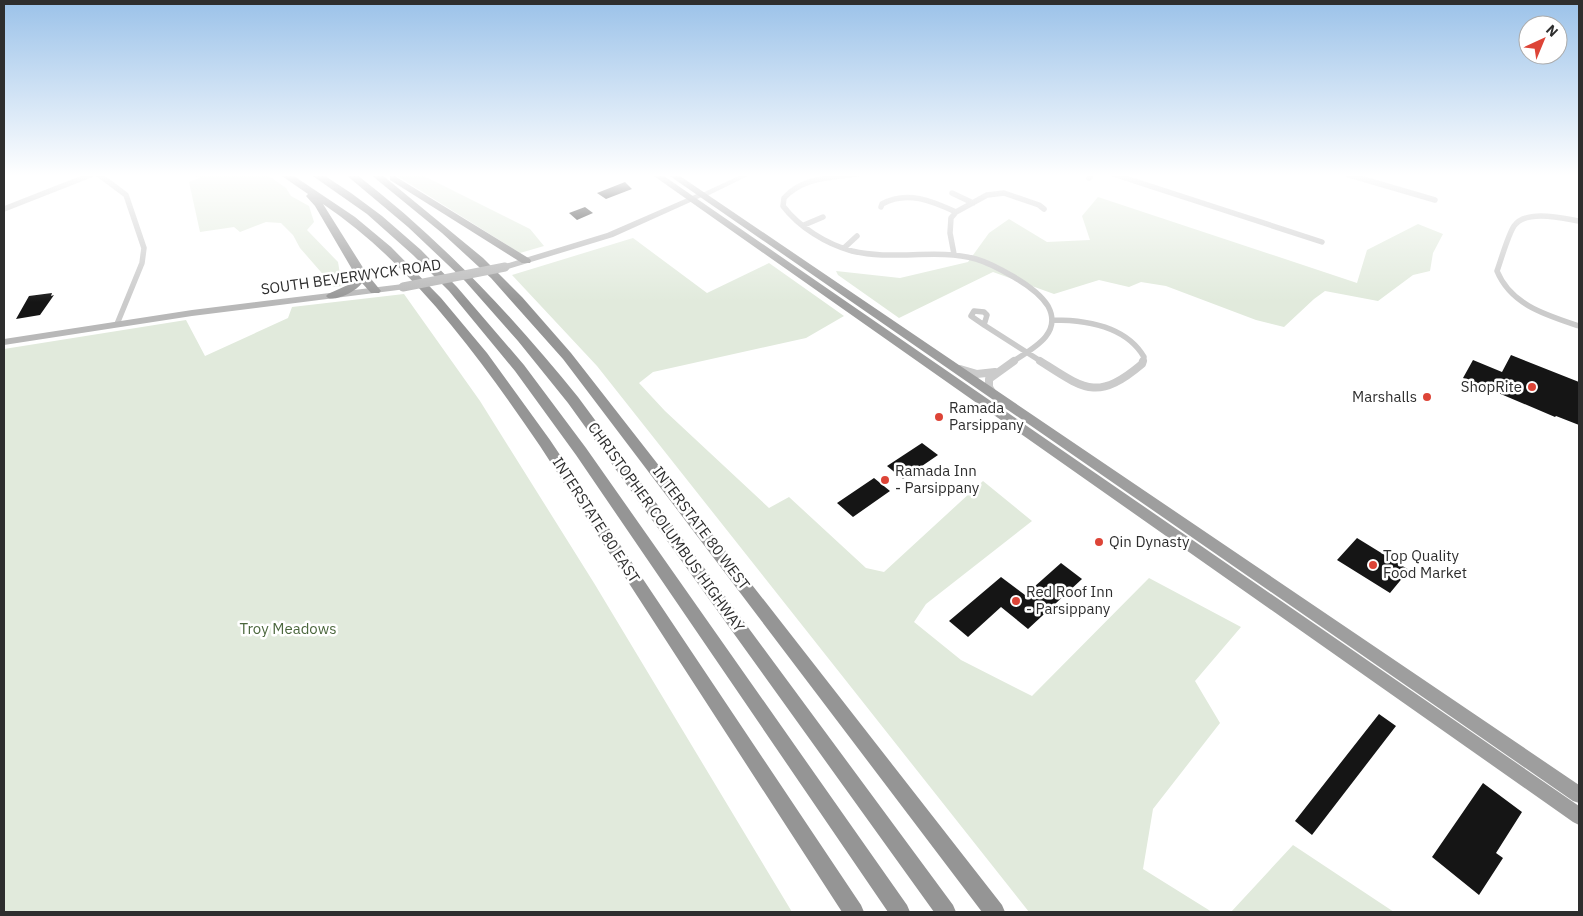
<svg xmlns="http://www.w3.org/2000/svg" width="1583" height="916" font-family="'IBM Plex Sans',sans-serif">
<rect width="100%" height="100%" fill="#fff"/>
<!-- green -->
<path fill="#e1eadc" d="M 190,174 L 266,174 L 286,188 L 291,196 L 309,206 L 314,222 L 307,230 L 338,262 L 342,286 L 334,287 L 300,248 L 293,235 L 281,223 L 266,222 L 240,232 L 234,227 L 200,232 L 189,182 L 200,178 Z
M 394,174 L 420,174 L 530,229 L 544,246 L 520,253 Z
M 1098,197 L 1357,283 L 1367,250 L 1418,224 L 1443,234 L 1433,253 L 1430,271 L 1413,275 L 1378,301 L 1325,291 L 1314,299 L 1284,327 L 1256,320 L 1166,286 L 1141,282 L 1129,287 L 1099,280 L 1054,294 L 993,272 L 899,318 L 838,275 L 836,271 L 900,278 L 968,262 L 989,233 L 1009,219 L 1047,242 L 1090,240 L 1082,216 Z
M 633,238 L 707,293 L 769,263 L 844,316 L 806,338 L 653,372 L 639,383 L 665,411 L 769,508 L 789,497 L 866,568 L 884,572 L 983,481 L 1032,521 L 926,604 L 914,622 L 961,660 L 1032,696 L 1149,578 L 1241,627 L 1195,681 L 1220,723 L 1153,809 L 1143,869 L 1212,912 L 1029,912 L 597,366 L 512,275 Z
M 404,294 L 480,401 L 594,583 L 792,912 L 4,912 L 4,349 L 186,320 L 205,356 L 288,318 L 292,307 Z
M 1293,845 L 1394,912 L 1231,912 Z"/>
<!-- building -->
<path fill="#151515" d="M 625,182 L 632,189 L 606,199 L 597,193 Z
M 585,207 L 593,213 L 577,220 L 569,213 Z
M 52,293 L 51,296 L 54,295 L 40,315 L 16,319 L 29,296 Z
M 1511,355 L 1579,382 L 1579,425 L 1556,416 L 1555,417 L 1463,378 L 1473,360 L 1502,372 Z
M 922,443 L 938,455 L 903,479 L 887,466 Z
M 874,478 L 890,491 L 853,517 L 837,503 Z
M 1357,538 L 1409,570 L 1390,593 L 1337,560 Z
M 1061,563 L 1082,579 L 1028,629 L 1001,607 L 968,637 L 949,621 L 1001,577 L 1025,595 Z
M 1379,714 L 1396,726 L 1312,835 L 1295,821 Z
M 1483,783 L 1522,812 L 1496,853 L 1503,858 L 1479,895 L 1432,857 Z"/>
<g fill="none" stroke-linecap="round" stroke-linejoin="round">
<!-- minor-far1 -->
<path stroke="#cbcbcb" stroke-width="5.5" d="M 98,174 L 126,195 L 144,248 L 142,263 L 117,324
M 857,174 C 831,178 803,177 784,198 L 783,206 C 799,227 826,244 852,251 C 893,261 936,248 976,259 C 990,263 1002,270 1014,277 C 1026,284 1040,293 1048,306 C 1063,334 1032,349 1012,362
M 1113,174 L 1322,242
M 1346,174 L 1435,200
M 1089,178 L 1092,174
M 952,193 L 973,203
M 881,207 L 882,204 C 907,190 932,201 956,212
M 4,209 L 93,174
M 1579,221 C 1562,218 1526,209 1514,226 C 1508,235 1501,260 1497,271 C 1511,305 1546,315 1579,326
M 804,225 L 823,217
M 844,248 L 857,236
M 954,254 L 950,233 L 951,218 L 956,212 L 987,195 L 1004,193 L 1039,205 L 1044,209
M 974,311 L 984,312 L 987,315 L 984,325 L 971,316 Z
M 1053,320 C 1085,320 1126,326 1144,357 L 1143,362
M 984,325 L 1042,362"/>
<!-- minor -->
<path stroke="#cbcbcb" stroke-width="8" d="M 1040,361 C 1084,389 1097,402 1142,364 L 1143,361
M 960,369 L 977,374 L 995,372
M 992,392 L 989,387 L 989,379 L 1014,361"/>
<!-- tertiary -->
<path fill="#cbcbcb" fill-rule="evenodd" d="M 743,174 L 752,174 L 705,197 L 698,195 Z"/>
<!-- secondary -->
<path fill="#b8b8b8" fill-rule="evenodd" d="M 699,193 L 706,195 L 613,237 L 508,269 L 502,269 L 501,267 L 502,265 L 607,233 Z
M 403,284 L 406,285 L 406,289 L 192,316 L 4,345 L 4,339 L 192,310 Z"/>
<!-- trunk -->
<path fill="#9e9e9e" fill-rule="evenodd" d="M 651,174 L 661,174 L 1579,806 L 1579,825 L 1573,822 Z
M 667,174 L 677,174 L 1579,785 L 1579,803 L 1573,801 Z"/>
<!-- motorway -->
<path fill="#959595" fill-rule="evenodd" d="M 279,174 L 291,174 L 355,217 L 391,247 L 441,298 L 487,353 L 550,440 L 861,905 L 864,912 L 842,912 L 540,446 C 479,357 414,266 323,204 L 367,274 L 381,291 L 379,293 L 371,293 L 362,283 C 356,291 338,301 328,298 L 326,296 L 328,294 L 350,284 L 356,276 L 315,206 L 306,196 L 308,194 Z
M 310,174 L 322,174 L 351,193 L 382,216 L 421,250 L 457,287 L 524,365 L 586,448 L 907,905 L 910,912 L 888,912 L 576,455 L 515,371 L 449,291 L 413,255 L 367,214 Z
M 345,174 L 356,174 C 440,239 511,314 578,397 L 953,905 L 956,912 L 934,912 L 568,403 L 518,341 L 465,281 L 408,227 Z
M 370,174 L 381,174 L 483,258 L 522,297 L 571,353 L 1002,905 L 1005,912 L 982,912 L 563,359 L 491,278 L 442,233 Z
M 393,175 L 530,259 L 531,261 L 530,263 L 522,263 L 390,180 L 390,176 Z"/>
<!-- secondary-bridge -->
<path stroke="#b8b8b8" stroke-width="9" d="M 403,287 L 505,267"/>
</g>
<!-- sky -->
<linearGradient id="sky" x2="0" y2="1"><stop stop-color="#9bc2e9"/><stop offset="0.58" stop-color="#fff"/><stop offset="1" stop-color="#fff" stop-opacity="0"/></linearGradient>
<rect width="1583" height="302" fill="url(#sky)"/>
<!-- markers -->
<g fill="#dd4437" stroke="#fff" stroke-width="2">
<circle cx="1532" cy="387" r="5"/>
<circle cx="1427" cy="397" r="5"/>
<circle cx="939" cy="417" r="5"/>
<circle cx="885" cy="480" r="5"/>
<circle cx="1099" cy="542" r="5"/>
<circle cx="1373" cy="565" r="5"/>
<circle cx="1016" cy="601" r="5"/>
</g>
<g text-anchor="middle" stroke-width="5" stroke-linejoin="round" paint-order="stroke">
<!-- street labels -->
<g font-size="15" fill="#2e2e2e" stroke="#fff">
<text transform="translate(351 277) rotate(-8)" y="5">SOUTH BEVERWYCK ROAD</text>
<text transform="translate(596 520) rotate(57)" y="5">INTERSTATE 80 EAST</text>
<text transform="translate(666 527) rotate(54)" y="5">CHRISTOPHER COLUMBUS HIGHWAY</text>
<text transform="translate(701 528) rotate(53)" y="5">INTERSTATE 80 WEST</text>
</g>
<!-- poi labels -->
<g font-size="15" fill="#2e2e2e" stroke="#fff" text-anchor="start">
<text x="1522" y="392" text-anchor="end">ShopRite</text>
<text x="1417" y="402" text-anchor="end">Marshalls</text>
<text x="949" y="413">Ramada<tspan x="949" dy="17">Parsippany</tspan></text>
<text x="895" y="476">Ramada Inn<tspan x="895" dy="17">- Parsippany</tspan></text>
<text x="1109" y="547">Qin Dynasty</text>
<text x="1383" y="561">Top Quality<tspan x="1383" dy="17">Food Market</tspan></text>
<text x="1026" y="597">Red Roof Inn<tspan x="1026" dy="17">- Parsippany</tspan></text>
</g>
<!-- park labels -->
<g font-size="15" fill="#4b673d" stroke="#fff">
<text x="288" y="634">Troy Meadows</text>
</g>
</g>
<!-- border -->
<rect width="1583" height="916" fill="none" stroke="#2e2e2e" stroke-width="10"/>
<!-- north arrow -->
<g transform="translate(1543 40) rotate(44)"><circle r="24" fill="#ffffff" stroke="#ababab"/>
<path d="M0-4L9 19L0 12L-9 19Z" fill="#dd4437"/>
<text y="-8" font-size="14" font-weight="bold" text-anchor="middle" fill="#2e2e2e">N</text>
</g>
</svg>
